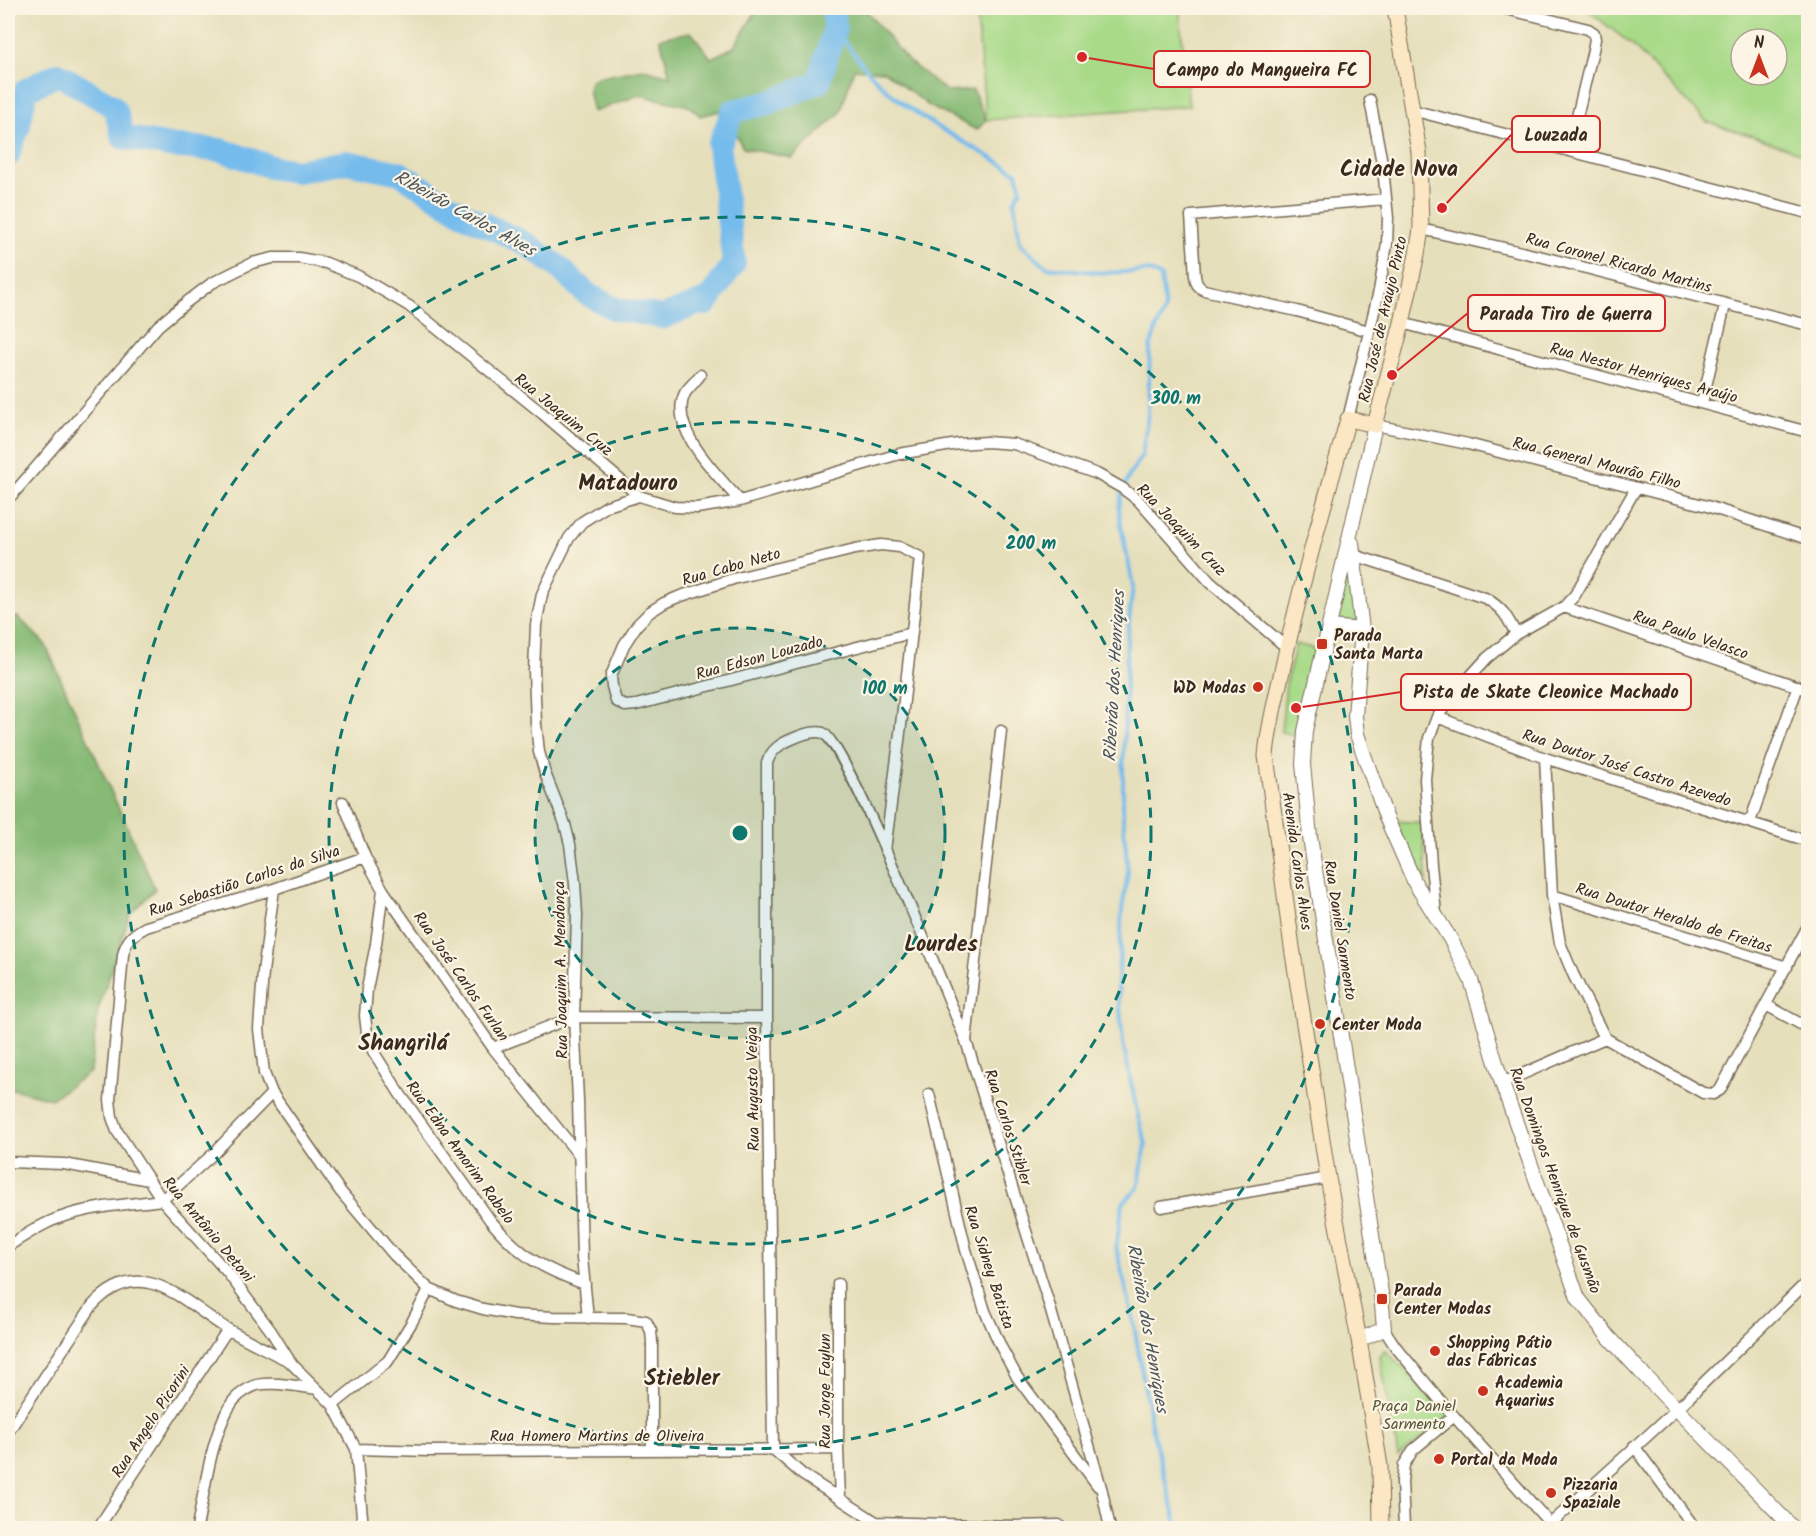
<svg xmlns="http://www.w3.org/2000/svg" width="1816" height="1536" font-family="Kalam,sans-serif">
<rect width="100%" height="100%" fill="#fcf5e5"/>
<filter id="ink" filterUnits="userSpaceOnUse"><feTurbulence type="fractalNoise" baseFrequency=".0167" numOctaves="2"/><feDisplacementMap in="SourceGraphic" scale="12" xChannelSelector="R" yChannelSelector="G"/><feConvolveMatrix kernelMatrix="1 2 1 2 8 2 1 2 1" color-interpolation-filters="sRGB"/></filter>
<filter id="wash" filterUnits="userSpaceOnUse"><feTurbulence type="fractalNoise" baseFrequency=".008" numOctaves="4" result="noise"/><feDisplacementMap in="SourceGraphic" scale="24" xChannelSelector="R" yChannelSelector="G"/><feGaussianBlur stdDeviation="1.35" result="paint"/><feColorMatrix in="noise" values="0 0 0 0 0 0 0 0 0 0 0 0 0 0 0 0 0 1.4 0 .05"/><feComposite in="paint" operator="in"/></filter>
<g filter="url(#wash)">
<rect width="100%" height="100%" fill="#e6dfbb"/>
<!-- green -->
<path fill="#a8da88" stroke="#728253" stroke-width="1.5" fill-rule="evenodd" d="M 976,8 L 1179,8 L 1189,106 L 986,120 Z
M 1585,8 L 1808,8 L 1808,156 L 1759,138 L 1707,122 L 1632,45 ZM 1741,39 L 1777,39 L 1777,75 L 1741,75 Z
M 1350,559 L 1358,622 L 1338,621 L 1336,618 Z
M 1296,644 L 1319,650 L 1302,737 L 1281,732 L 1286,683 Z
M 1396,821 L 1422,823 L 1427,881 L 1414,871 Z
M 1385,1350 L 1451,1416 L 1398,1456 L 1380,1357 Z"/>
<!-- forest -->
<path fill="#86ba74" stroke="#607249" stroke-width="1.5" d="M 758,8 L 864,8 L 908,61 L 948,92 L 973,90 L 986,120 L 977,130 L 929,106 L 884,71 L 854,69 L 840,113 L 792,158 L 743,148 L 724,110 L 700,116 L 689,106 L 639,95 L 593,112 L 588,90 L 590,81 L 598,77 L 644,69 L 670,76 L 660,38 L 691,32 L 711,58 L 734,47 Z
M 8,617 L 18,617 L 45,644 L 155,889 L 130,914 L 98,1010 L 90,1072 L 51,1099 L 8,1088 Z"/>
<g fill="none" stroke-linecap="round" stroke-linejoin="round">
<!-- stream -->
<path stroke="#75bbec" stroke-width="4" d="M 835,28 C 851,51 868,74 889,92 C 927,125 974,146 1017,173 L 1021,190 L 1014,201 L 1020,243 L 1046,267 L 1103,273 L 1150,271 L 1161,277 L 1165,310 L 1156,329 L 1150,348 L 1148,414 L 1142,455 L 1130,474 L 1122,492 L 1119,508 L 1121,526 L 1133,585 L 1127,641 L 1123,774 L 1123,818 L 1128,872 L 1122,910 L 1118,987 L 1123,1043 L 1138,1116 L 1146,1144 L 1138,1188 L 1123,1203 L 1116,1247 L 1132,1314 L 1152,1429 L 1178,1528"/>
<!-- river -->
<path stroke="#75bbec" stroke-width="24" d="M 8,155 L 19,125 L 26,90 L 58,74 L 111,105 L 116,111 L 123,137 L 169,146 L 221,150 L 275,168 L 298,171 L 346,162 L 400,173 L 463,214 L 528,245 L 557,266 L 587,294 L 615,309 L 663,317 L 706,300 L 706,304 L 734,263 L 719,146 L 733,111 L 768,103 L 819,82 L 835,28 L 833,8"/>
</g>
</g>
<g filter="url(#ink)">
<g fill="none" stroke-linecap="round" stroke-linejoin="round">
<!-- minor casing -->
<g stroke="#776955" stroke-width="13">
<path id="minor" d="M 1502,8 L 1588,29 L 1594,33 L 1595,39 L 1593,50 L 1569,150
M 1412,110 L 1808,213
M 1421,229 L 1543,257 L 1808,325
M 1402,323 L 1808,432
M 1369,331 L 1297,311 L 1204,290 C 1197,286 1196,283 1195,276 L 1191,216 L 1386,199
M 700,375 C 696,381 689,387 685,393 C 667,429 720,477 740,501
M 1702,403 L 1725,305
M 1348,419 L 1379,291 L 1387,244 L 1388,218 L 1383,168 L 1370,100
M 1375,425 L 1468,444 L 1707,506 L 1808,539
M 8,498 L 13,494 L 158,326 L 188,301 L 212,283 L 252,263 L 273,258 L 299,258 L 326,263 L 358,276 L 409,306 L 543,414 L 639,496 L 675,507 L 697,508 L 740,501 L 899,454 L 958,444 L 987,442 L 1014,444 L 1097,474 L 1122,488 L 1138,500 L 1210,582 L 1287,648
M 1354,555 L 1485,598 C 1503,608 1507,617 1516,634
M 1564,607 L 1808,690
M 1437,717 L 1545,758 L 1808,841
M 1001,731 L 966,1041 L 1049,1304 L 1102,1491 L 1110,1528
M 1545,758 L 1552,895 L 1560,943 L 1573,974 L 1605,1038 L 1703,1093 L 1713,1094 L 1720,1090 L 1808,926
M 343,802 L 365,857 L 383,890 L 493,1048 L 578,1154
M 1750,822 L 1798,686
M 885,850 C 898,752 910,655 920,557 L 899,547 L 881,545 L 855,549 L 733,579 L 678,597 L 664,603 L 650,612 L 637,625 L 624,645 L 611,676 L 612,686 L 616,701 L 625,706 L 636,705 L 911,633
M 274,889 L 263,972 L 259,1029 L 264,1073 L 272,1093 L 340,1191 L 394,1255 L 429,1289 L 456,1301 L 483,1309 L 515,1315 L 554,1317 L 627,1318 L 646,1321 L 651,1331 L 652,1342 L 652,1449
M 383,890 L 376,944 L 367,989 L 365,1016 L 367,1033 L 373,1051 L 400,1094 L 490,1220 C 520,1256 541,1268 585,1284
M 1552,895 L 1787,967
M 1436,914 L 1431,865 L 1425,779 L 1429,738 L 1437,717 L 1455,693 L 1487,658 L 1516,634 L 1564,607 L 1575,595 L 1636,488
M 1766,1005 L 1808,1028
M 966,1041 C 950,1002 845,741 823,733 C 814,730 801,735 792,739 C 780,744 771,750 767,763 L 767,1018 L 773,1449 L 803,1475 L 876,1522 L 1012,1526 L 1059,1525
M 493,1048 L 574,1017 L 767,1018
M 1502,1083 L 1605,1038
M 929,1094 L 966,1250 L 985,1311 L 1001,1347 L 1017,1377 L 1098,1486
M 8,1162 L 64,1164 L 149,1180
M 162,1200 L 212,1155 L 272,1093
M 1161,1207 L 1328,1178
M 8,1246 C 26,1235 44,1222 65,1216 C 96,1206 130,1204 162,1200
M 838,1284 L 838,1449 L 840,1498
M 588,1318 L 582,1258 L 578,1100 L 574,1017 L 577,915 L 575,883 L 570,844 L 565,824 L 545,773 L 539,752 L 536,724 L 534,671 L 536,625 L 542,594 L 569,538 L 582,522 L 607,506 L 639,496
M 1384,1329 L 1395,1346 L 1444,1405 L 1554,1528
M 333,1405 L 388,1361 L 412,1322 L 429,1289
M 8,1432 L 92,1306 C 142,1251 184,1303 229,1330 C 249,1341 270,1352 291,1362
M 1634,1446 L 1695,1528
M 356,1449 L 430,1451 L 838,1449
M 98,1528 L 228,1329
M 197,1528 C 204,1493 212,1429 234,1400 C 239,1394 250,1387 257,1385 C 276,1381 299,1387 317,1389
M 363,1528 L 356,1449 L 333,1405 L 291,1363 L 271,1331 L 228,1273 L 162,1200 L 117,1131 L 112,1117 L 110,1100 L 123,955 C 126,940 133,934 146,927 L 274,889 L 365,857
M 1404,1528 L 1402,1481 L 1404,1465 L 1413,1450 L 1454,1416
M 1546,1528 L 1678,1408 L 1808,1281"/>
</g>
<!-- tertiary casing -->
<g stroke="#776955" stroke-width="16">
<path id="tertiary" d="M 1352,543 L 1362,630
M 1330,627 L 1362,630 L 1355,716 L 1357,734 L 1363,752 L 1386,817 L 1415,883 L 1451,940 L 1471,980 L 1502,1083 L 1578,1298 L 1608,1336 L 1641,1372 L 1793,1528
M 1359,1340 L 1384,1329 L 1381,1293 L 1310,837 L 1303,764 L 1305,731 L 1375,425"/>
</g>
<!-- secondary casing -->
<g stroke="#776955" stroke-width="17">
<path id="secondary" d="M 1381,1528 L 1380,1466 L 1359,1340 L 1328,1178 L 1292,947 L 1266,756 C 1268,728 1276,699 1282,671 C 1300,586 1325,502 1348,419 L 1375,425 L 1402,323 L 1417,254 L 1421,229 L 1419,152 L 1395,8"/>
</g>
<!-- minor -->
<use href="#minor" stroke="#fff" stroke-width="10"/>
<!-- tertiary -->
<use href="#tertiary" stroke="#fff" stroke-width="14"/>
<!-- secondary -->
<use href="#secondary" stroke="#fbe7c3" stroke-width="15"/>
</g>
</g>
<!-- distance rings -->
<circle cx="740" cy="833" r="205" fill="#0f766e" fill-opacity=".12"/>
<g fill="none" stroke="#0f766e" stroke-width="3" stroke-dasharray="10 8">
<circle cx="740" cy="833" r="205"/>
<circle cx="740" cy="833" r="411"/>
<circle cx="740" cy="833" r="616"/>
</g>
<!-- markers -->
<g fill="#c8321e" stroke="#fcf5e5" stroke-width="2">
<rect x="1316" y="638" width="12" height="12" rx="3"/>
<circle cx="1258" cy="687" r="6"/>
<circle cx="1320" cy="1024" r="6"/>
<rect x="1376" y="1293" width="12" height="12" rx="3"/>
<circle cx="1435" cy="1351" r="6"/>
<circle cx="1483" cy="1391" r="6"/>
<circle cx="1439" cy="1459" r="6"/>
<circle cx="1551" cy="1493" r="6"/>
</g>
<g text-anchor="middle" stroke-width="4.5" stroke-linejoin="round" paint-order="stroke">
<!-- street labels -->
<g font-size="16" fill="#3b2a1e" stroke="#fcf5e5">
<text transform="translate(1619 262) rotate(15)" y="6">Rua Coronel Ricardo Martins</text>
<text transform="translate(1382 319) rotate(-77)" y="6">Rua José de Araujo Pinto</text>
<text transform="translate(1644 372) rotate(15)" y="6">Rua Nestor Henriques Araújo</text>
<text transform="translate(564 414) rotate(39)" y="6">Rua Joaquim Cruz</text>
<text transform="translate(1597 462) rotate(14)" y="6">Rua General Mourão Filho</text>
<text transform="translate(1182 529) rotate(46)" y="6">Rua Joaquim Cruz</text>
<text transform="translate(731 566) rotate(-16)" y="6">Rua Cabo Neto</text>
<text transform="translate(1691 634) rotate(19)" y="6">Rua Paulo Velasco</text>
<text transform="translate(759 657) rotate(-15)" y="6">Rua Edson Louzado</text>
<text transform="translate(1627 767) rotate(18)" y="6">Rua Doutor José Castro Azevedo</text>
<text transform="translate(1298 861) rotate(82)" y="6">Avenida Carlos Alves</text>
<text transform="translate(244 880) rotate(-18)" y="6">Rua Sebastião Carlos da Silva</text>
<text transform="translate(1674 917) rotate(17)" y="6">Rua Doutor Heraldo de Freitas</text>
<text transform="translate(1341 930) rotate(81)" y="6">Rua Daniel Sarmento</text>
<text transform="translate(560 970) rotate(-91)" y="6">Rua Joaquim A. Mendonça</text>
<text transform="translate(462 976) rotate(55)" y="6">Rua José Carlos Furlan</text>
<text transform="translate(752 1089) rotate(-91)" y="6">Rua Augusto Veiga</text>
<text transform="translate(1009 1127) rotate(72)" y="6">Rua Carlos Stibler</text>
<text transform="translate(461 1152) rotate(54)" y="6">Rua Edna Amorim Rabelo</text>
<text transform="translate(1556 1180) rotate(70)" y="6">Rua Domingos Henrique de Gusmão</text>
<text transform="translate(209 1229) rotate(50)" y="6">Rua Antônio Detoni</text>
<text transform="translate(990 1267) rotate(72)" y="6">Rua Sidney Batista</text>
<text transform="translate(824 1391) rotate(-90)" y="6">Rua Jorge Faylun</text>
<text transform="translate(150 1421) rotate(-57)" y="6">Rua Angelo Picorini</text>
<text x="597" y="1441">Rua Homero Martins de Oliveira</text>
</g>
<!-- poi labels -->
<g font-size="16" font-weight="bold" fill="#3b2a1e" stroke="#fcf5e5" text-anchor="start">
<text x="1334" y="641">Parada<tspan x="1334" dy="18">Santa Marta</tspan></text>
<text x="1246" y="693" text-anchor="end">WD Modas</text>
<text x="1332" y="1030">Center Moda</text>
<text x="1394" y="1296">Parada<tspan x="1394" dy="18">Center Modas</tspan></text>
<text x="1447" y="1348">Shopping Pátio<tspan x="1447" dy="18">das Fábricas</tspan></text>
<text x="1495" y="1388">Academia<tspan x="1495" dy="18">Aquarius</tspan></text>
<text x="1451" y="1465">Portal da Moda</text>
<text x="1563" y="1490">Pizzaria<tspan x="1563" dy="18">Spaziale</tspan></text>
</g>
<!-- park labels -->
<g font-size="16" fill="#565638" stroke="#fcf5e5">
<text x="1414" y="1411">Praça Daniel<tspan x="1414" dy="18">Sarmento</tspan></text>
</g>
<!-- water labels -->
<g font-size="18" font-style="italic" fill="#4c565c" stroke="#fcf5e5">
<text transform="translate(465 213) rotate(29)" y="6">Ribeirão Carlos Alves</text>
<text transform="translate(1114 676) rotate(-87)" y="6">Ribeirão dos Henriques</text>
<text transform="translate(1148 1328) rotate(80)" y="6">Ribeirão dos Henriques</text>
</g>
<!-- district labels -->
<g font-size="22" font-weight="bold" fill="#3b2a1e" stroke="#fcf5e5">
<text x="1399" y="176">Cidade Nova</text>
<text x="628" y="490">Matadouro</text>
<text x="941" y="951">Lourdes</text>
<text x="403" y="1050">Shangrilá</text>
<text x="682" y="1385">Stiebler</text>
</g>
</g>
<circle cx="740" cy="833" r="9" fill="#0f766e" stroke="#fcf5e5" stroke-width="3"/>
<g font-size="18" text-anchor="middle" font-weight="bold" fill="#0f766e" stroke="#fcf5e5" stroke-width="4.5" stroke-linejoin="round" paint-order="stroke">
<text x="1176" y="404">300 m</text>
<text x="1031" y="549">200 m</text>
<text x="885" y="694">100 m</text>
</g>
<!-- callouts -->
<path fill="none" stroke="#d62828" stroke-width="2" d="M1082 57L1154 69M1442 208L1512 134M1392 375L1468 313M1296 708L1401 692"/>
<g fill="#d62828" stroke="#fcf5e5" stroke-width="2">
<circle cx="1082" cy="57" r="6"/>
<circle cx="1442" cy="208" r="6"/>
<circle cx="1392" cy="375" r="6"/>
<circle cx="1296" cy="708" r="6"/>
</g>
<g fill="#fcf5e5" stroke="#d62828" stroke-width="2">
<rect x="1154" y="51" width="216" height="36" rx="6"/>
<rect x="1512" y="116" width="88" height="36" rx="6"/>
<rect x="1468" y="295" width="197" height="36" rx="6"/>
<rect x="1401" y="674" width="290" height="36" rx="6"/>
</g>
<g font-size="18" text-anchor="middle" font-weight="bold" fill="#3b2a1e">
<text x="1262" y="76">Campo do Mangueira FC</text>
<text x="1556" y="141">Louzada</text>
<text x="1566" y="320">Parada Tiro de Guerra</text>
<text x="1546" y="698">Pista de Skate Cleonice Machado</text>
</g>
<!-- margin -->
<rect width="1816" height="1536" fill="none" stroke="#fcf5e5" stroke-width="30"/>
<!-- north arrow -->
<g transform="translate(1759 57)"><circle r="28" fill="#fcf5e5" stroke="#afa495" stroke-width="1.5"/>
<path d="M0-4.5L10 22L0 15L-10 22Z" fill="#c8321e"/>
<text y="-9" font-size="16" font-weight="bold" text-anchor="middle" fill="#3b2a1e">N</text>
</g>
</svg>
